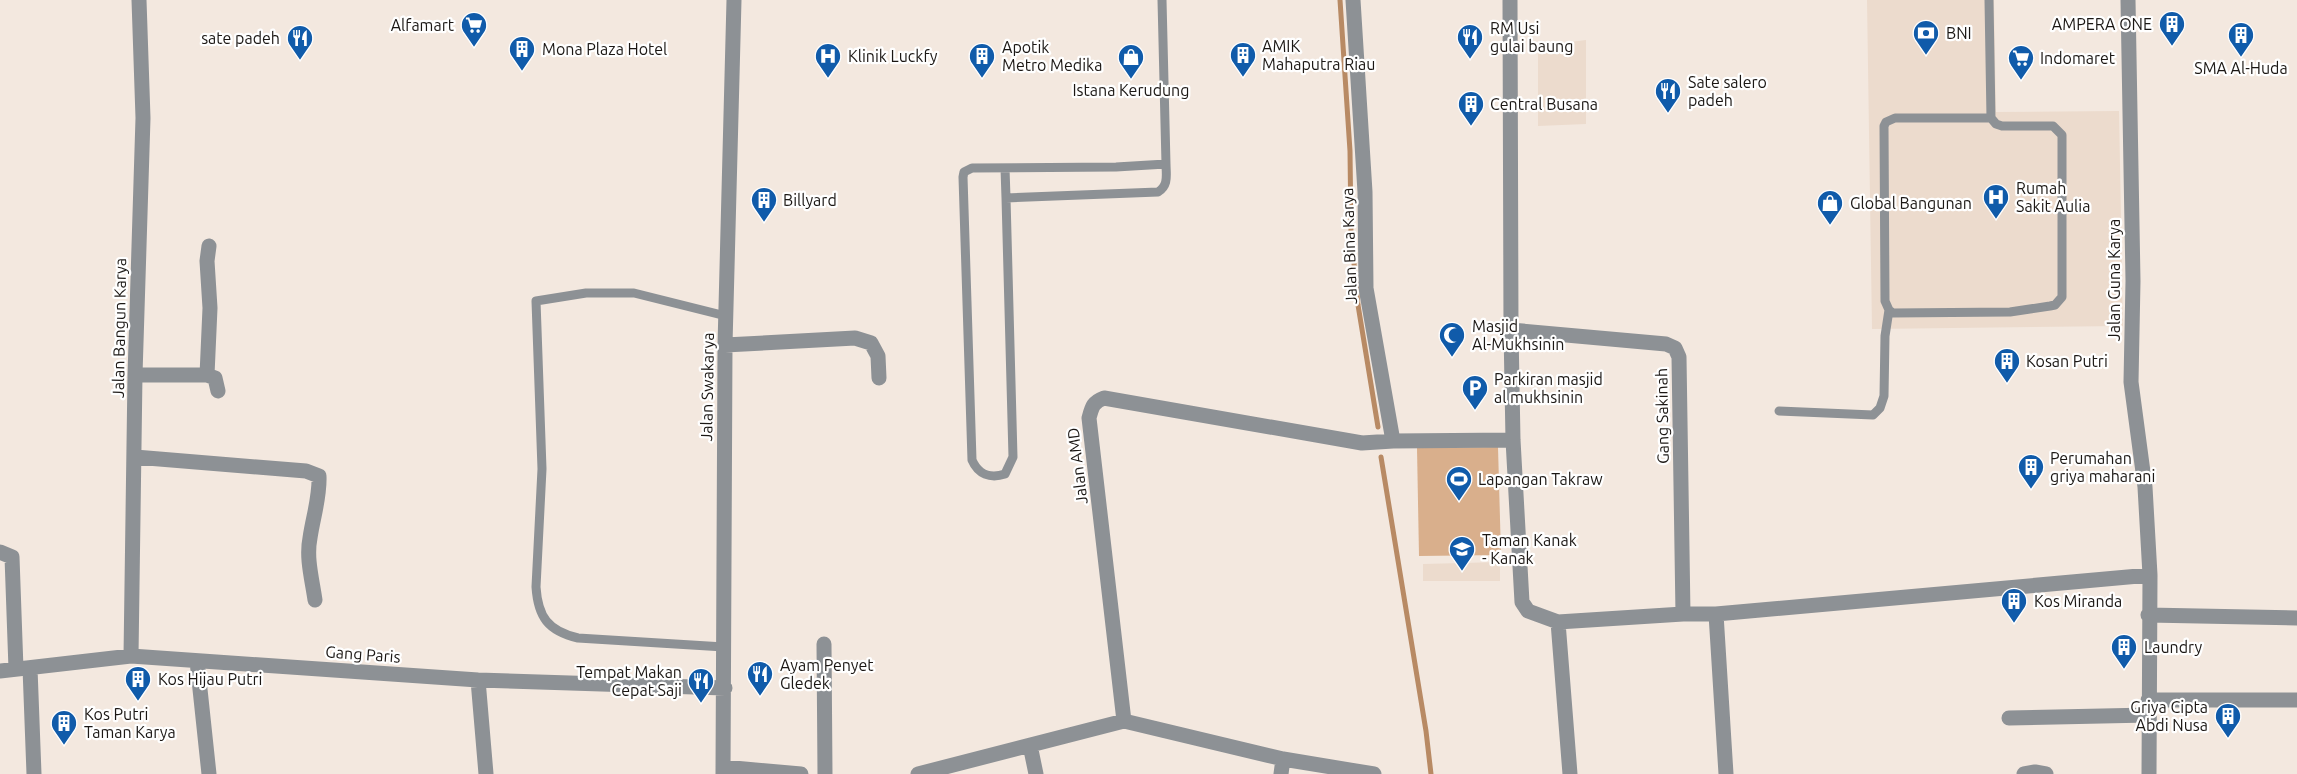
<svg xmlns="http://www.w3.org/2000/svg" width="2297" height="774" font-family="Ubuntu,sans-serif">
<rect width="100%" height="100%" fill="#f3e8df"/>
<!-- built -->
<path fill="#ecdbcd" d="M 1867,0 L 1994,0 L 1996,112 L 2119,111 L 2123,326 L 1872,329 Z
M 1586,40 L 1586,124 L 1538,126 L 1538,46 Z
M 1500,562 L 1500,581 L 1423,581 L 1423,564 Z"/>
<!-- green -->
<path fill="#d9af8c" d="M 1498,447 L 1501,555 L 1419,556 L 1417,448 Z"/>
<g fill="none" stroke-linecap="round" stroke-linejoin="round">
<!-- stream -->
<path stroke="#b88a64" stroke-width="5" d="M 1340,0 L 1350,151 L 1351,233 L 1358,305 L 1378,427
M 1381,457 L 1426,731 L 1431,774"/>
<!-- lane -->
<path stroke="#8d9195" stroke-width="9" d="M 1162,0 L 1166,164 C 1166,175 1169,185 1158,192 L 1006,198 L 1013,457 L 1005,474 C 990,479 978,474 972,460 L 963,177 L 964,172 L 972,168 L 1116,167 L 1166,164
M 1989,0 L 1991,118 L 1996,124 L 2002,126 L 2053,126 L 2062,135 L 2062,297 L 2055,305 L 2050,306 L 2010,312 L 1893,313 L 1889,310 L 1885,301 L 1884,126 L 1886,122 L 1895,118 L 1991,118
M 1005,168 L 1006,198
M 1779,411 L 1873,415 L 1880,408 L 1884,396 L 1885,336 L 1889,310
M 724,647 L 578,638 C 548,631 538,617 536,587 L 542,469 L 536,301 L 586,293 L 634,293 L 726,316"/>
<!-- street -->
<path stroke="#8d9195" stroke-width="15" d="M 1353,0 L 1365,192 L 1366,288 L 1393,441 L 1513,440
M 1510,0 L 1511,330 L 1513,440 L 1522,602 L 1528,611 L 1558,622 L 1683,614 L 1716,614 L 2150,575
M 2128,0 L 2133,281 L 2131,382 L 2145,487 L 2150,575 L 2149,774
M 1511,330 L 1666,344 L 1675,348 L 1679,357 L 1683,614
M 725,345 L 855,338 L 871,343 L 878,356 L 879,378
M 135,375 L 207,375 L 215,378 L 218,391
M 207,375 L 210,308 L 207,261 L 209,246
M 135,457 L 306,471 L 319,476 C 320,497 313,517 310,538 C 306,558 312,579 315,600
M 0,552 L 12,557 L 16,669
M 1716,614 L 1726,774
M 2148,615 L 2297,618
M 1558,622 L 1570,774
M 824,644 L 825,774
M 131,656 L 135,375 L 143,118 L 139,0
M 197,661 L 209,774
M 30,668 L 34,774
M 0,671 L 131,656 L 478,680 L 725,688
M 478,680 L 486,774
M 2148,700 L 2297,700
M 2009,718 L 2149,715
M 1124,721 L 1089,418 C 1092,407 1093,402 1104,398 L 1362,443 L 1393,441
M 1030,745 L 1036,774
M 723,767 L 801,774
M 723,774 L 725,345 L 734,0
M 918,774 L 1124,721 L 1283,759 L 1374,774
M 1281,774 L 1283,759
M 2024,774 L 2035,772 L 2046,774"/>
</g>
<!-- icons -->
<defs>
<g id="building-pin" transform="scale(1.35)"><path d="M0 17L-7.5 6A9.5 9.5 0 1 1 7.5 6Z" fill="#105baa" stroke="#fff"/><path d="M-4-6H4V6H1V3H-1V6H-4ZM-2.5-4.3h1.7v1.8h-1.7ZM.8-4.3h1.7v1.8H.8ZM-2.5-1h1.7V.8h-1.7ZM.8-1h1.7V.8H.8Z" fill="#fff"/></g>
<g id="supermarket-pin" transform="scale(1.35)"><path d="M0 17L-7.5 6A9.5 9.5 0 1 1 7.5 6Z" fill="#105baa" stroke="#fff"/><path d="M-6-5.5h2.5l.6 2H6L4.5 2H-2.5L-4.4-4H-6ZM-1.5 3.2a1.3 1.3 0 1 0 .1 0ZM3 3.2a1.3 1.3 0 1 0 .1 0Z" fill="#fff"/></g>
<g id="bank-pin" transform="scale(1.35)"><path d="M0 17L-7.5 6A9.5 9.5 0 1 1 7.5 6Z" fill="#105baa" stroke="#fff"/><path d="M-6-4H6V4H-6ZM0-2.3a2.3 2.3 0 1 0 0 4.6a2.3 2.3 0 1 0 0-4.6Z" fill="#fff"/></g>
<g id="restaurant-pin" transform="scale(1.35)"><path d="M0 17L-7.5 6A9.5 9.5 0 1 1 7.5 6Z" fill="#105baa" stroke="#fff"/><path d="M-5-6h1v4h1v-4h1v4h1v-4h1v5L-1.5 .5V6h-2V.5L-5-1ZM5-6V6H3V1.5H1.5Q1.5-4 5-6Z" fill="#fff"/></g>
<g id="hospital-pin" transform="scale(1.35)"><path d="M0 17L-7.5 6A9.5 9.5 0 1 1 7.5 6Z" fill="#105baa" stroke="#fff"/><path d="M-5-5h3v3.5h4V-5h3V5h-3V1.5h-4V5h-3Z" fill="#fff"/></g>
<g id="shop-pin" transform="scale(1.35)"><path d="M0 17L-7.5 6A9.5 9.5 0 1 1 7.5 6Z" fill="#105baa" stroke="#fff"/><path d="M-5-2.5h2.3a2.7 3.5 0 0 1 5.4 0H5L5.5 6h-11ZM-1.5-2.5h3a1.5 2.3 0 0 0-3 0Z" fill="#fff"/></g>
<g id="mosque-pin" transform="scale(1.35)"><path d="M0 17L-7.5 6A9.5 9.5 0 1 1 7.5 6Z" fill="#105baa" stroke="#fff"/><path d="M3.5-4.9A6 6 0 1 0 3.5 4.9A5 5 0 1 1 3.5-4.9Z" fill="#fff"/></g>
<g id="parking-pin" transform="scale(1.35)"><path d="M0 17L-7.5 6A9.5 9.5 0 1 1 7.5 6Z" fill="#105baa" stroke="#fff"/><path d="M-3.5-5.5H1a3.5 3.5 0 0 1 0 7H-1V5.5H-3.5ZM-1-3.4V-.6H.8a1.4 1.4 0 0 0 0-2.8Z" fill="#fff"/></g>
<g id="stadium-pin" transform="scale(1.35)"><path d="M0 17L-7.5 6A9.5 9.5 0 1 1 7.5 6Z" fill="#105baa" stroke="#fff"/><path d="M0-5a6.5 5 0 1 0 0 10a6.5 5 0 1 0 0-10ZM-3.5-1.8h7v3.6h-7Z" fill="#fff"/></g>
<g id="school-pin" transform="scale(1.35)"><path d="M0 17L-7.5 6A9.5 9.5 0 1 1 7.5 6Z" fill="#105baa" stroke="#fff"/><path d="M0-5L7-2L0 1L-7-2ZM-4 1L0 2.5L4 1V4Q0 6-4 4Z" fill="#fff"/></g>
</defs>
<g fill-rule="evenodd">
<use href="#building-pin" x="2172" y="24"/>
<use href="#supermarket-pin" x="474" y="25"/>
<use href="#bank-pin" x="1926" y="33"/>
<use href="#building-pin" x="2241" y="35"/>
<use href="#restaurant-pin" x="1470" y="37"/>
<use href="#restaurant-pin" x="300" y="38"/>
<use href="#building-pin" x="522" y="49"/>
<use href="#building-pin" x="1243" y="55"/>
<use href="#hospital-pin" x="828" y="56"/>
<use href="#building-pin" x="982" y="56"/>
<use href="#shop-pin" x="1131" y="57"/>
<use href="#supermarket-pin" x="2021" y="58"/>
<use href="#restaurant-pin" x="1668" y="91"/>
<use href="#building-pin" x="1471" y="104"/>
<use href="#hospital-pin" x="1996" y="197"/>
<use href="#building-pin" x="764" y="200"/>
<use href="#shop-pin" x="1830" y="203"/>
<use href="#mosque-pin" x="1452" y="335"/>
<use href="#building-pin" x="2007" y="361"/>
<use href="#parking-pin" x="1475" y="388"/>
<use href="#building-pin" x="2031" y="467"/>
<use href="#stadium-pin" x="1459" y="479"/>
<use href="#school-pin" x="1462" y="549"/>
<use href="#building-pin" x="2014" y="601"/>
<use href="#building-pin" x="2124" y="647"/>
<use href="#restaurant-pin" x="760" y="674"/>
<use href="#building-pin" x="138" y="679"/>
<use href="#restaurant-pin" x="701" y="681"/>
<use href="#building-pin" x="2228" y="716"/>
<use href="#building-pin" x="64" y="723"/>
</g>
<g text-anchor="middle" stroke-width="4.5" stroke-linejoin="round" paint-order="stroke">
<!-- poi labels -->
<g font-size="16" fill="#1b1714" stroke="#fff" text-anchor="start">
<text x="2152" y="30" text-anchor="end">AMPERA ONE</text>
<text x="454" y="31" text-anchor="end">Alfamart</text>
<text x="1490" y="34">RM Usi<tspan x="1490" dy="18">gulai baung</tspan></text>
<text x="1946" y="39">BNI</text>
<text x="280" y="44" text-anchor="end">sate padeh</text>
<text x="1262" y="52">AMIK<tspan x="1262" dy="18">Mahaputra Riau</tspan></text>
<text x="1002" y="53">Apotik<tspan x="1002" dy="18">Metro Medika</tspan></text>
<text x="542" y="55">Mona Plaza Hotel</text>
<text x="848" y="62">Klinik Luckfy</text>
<text x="2040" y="64">Indomaret</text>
<text x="2241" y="74" text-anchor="middle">SMA Al-Huda</text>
<text x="1688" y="88">Sate salero<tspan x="1688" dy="18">padeh</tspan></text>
<text x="1131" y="96" text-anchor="middle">Istana Kerudung</text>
<text x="1490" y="110">Central Busana</text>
<text x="2016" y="194">Rumah<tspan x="2016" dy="18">Sakit Aulia</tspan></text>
<text x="783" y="206">Billyard</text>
<text x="1850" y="209">Global Bangunan</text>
<text x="1472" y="332">Masjid<tspan x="1472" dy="18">Al-Mukhsinin</tspan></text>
<text x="2026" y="367">Kosan Putri</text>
<text x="1494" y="385">Parkiran masjid<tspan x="1494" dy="18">al mukhsinin</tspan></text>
<text x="2050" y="464">Perumahan<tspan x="2050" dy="18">griya maharani</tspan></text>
<text x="1478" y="485">Lapangan Takraw</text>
<text x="1482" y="546">Taman Kanak<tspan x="1482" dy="18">- Kanak</tspan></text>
<text x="2034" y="607">Kos Miranda</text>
<text x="2144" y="653">Laundry</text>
<text x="780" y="671">Ayam Penyet<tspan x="780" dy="18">Gledek</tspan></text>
<text x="682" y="678" text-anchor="end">Tempat Makan<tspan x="682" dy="18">Cepat Saji</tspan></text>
<text x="158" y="685">Kos Hijau Putri</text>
<text x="2208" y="713" text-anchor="end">Griya Cipta<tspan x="2208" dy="18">Abdi Nusa</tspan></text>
<text x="84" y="720">Kos Putri<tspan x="84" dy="18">Taman Karya</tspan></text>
</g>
<!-- street labels -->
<g font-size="16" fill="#1b1714" stroke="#fff">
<text transform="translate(1349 246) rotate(-92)" y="6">Jalan Bina Karya</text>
<text transform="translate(2114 280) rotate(-90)" y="6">Jalan Guna Karya</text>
<text transform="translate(119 328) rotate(-89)" y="6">Jalan Bangun Karya</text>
<text transform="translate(707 387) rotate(-89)" y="6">Jalan Swakarya</text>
<text transform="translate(1662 416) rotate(-91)" y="6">Gang Sakinah</text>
<text transform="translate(1077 466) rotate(-97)" y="6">Jalan AMD</text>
<text transform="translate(363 654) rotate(4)" y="6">Gang Paris</text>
</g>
</g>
</svg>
